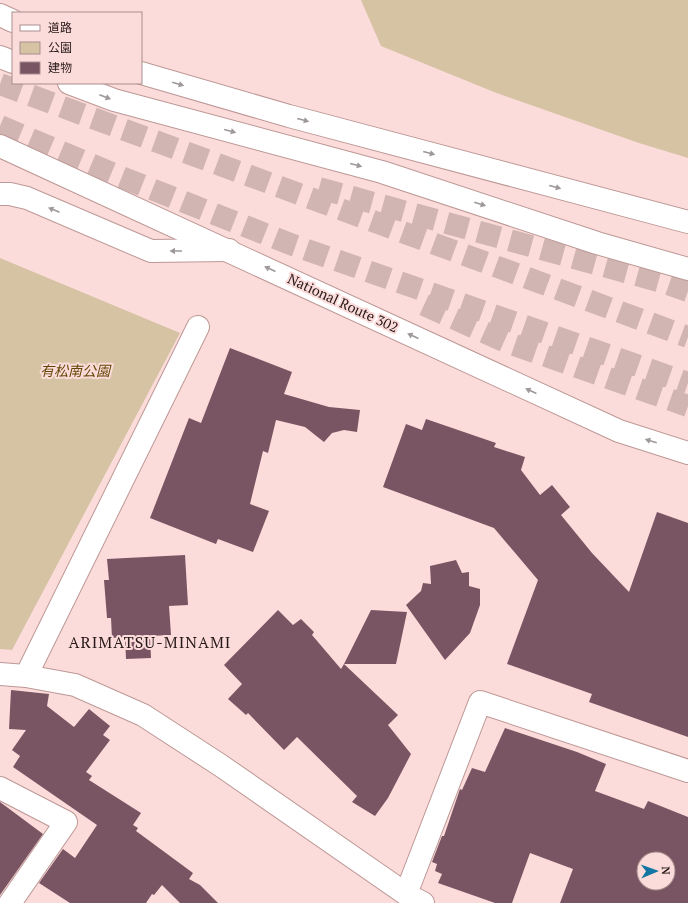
<svg xmlns="http://www.w3.org/2000/svg" width="688" height="903" font-family="'PT Serif','Noto Sans JP',serif">
<rect width="100%" height="100%" fill="#fcdcda"/>
<!-- green -->
<path fill="#d5c3a3" d="M 361,0 L 688,0 L 688,158 L 639,143 L 494,92 L 381,46 Z
M 0,258 L 180,333 L 12,650 L 0,649 Z"/>
<!-- building -->
<path fill="#795463" fill-rule="evenodd" d="M 230,348 L 292,372 L 284,394 L 329,407 L 360,410 L 357,432 L 344,430 L 332,433 L 324,442 L 305,427 L 276,420 L 268,453 L 263,451 L 250,504 L 269,511 L 253,552 L 218,539 L 216,544 L 150,518 L 189,418 L 201,423 Z
M 426,419 L 496,443 L 494,447 L 525,457 L 521,470 L 540,495 L 552,485 L 570,507 L 561,515 L 592,553 L 629,592 L 657,512 L 688,523 L 688,737 L 589,702 L 592,694 L 507,664 L 538,580 L 494,528 L 383,487 L 406,424 L 422,430 Z
M 185,555 L 188,605 L 169,606 L 171,635 L 150,636 L 151,658 L 126,659 L 125,637 L 112,638 L 111,618 L 107,618 L 104,580 L 109,580 L 107,559 Z
M 456,560 L 462,573 L 469,572 L 469,586 L 480,589 L 480,605 L 470,633 L 445,660 L 406,605 L 421,591 L 423,583 L 431,584 L 430,566 Z
M 278,610 L 293,625 L 301,619 L 314,632 L 312,635 L 341,669 L 344,664 L 398,715 L 388,725 L 411,754 L 388,798 L 375,816 L 352,802 L 357,796 L 297,737 L 284,750 L 248,713 L 246,715 L 228,699 L 242,684 L 224,665 Z
M 371,610 L 407,612 L 396,664 L 344,664 Z
M 11,690 L 49,694 L 47,706 L 74,727 L 89,709 L 110,726 L 103,735 L 110,740 L 86,772 L 92,776 L 89,780 L 141,813 L 133,825 L 138,828 L 136,831 L 193,873 L 189,879 L 200,885 L 218,903 L 180,903 L 162,885 L 154,895 L 152,894 L 146,903 L 70,903 L 39,883 L 63,849 L 75,858 L 97,825 L 13,767 L 20,756 L 12,750 L 26,730 L 9,729 Z
M 505,728 L 577,752 L 606,764 L 595,791 L 644,809 L 648,801 L 688,817 L 688,903 L 560,903 L 573,869 L 530,853 L 512,903 L 495,903 L 438,883 L 442,874 L 435,871 L 437,864 L 432,862 L 442,836 L 444,836 L 460,789 L 462,790 L 472,768 L 485,772 ZM 644,859 L 668,859 L 668,883 L 644,883 Z
M 0,802 L 43,834 L 0,895 Z"/>
<g fill="none" stroke-linecap="round" stroke-linejoin="round">
<!-- highway-tunnel -->
<path stroke="#d1b5b3" stroke-width="22" stroke-dasharray="22 11" stroke-linecap="butt" d="M 0,84 L 688,337
M 0,126 L 121,177 L 293,245 L 688,383
M 319,188 L 662,282 L 688,291
M 424,305 L 506,342 L 688,406"/>
<!-- minor casing -->
<g stroke="#bc9896" stroke-width="24">
<path id="minor" d="M 0,15 L 13,21
M 141,73 L 289,116 L 688,222
M 0,194 L 10,194 L 27,198 L 151,251 L 229,250
M 0,674 L 26,676 L 75,685 L 143,715 L 220,765 L 406,894 L 423,903
M 26,676 L 198,327
M 0,788 L 66,822 L 10,903
M 406,894 L 480,702 L 688,771"/>
</g>
<!-- highway casing -->
<g stroke="#bc9896" stroke-width="24">
<path id="highway" d="M 0,57 L 13,62
M 69,83 L 114,100 L 382,172 L 597,243 L 688,269
M 0,146 L 619,431 L 688,453"/>
</g>
<!-- minor -->
<use href="#minor" stroke="#fff" stroke-width="22"/>
<!-- highway -->
<use href="#highway" stroke="#fff" stroke-width="22"/>
</g>
<!-- one-way arrows -->
<defs><path id="oneway-solid" d="M-6-.8H1V-3.2L6.5 0L1 3.2V.8H-6Z"/></defs>
<g fill="#9e9898">
<use href="#oneway-solid" transform="translate(178 84) rotate(16)"/>
<use href="#oneway-solid" transform="translate(105 97) rotate(21)"/>
<use href="#oneway-solid" transform="translate(303 120) rotate(15)"/>
<use href="#oneway-solid" transform="translate(230 131) rotate(15)"/>
<use href="#oneway-solid" transform="translate(429 153) rotate(15)"/>
<use href="#oneway-solid" transform="translate(356 165) rotate(15)"/>
<use href="#oneway-solid" transform="translate(555 187) rotate(15)"/>
<use href="#oneway-solid" transform="translate(480 204) rotate(18)"/>
<use href="#oneway-solid" transform="translate(54 210) rotate(-157)"/>
<use href="#oneway-solid" transform="translate(176 251) rotate(180)"/>
<use href="#oneway-solid" transform="translate(270 269) rotate(-155)"/>
<use href="#oneway-solid" transform="translate(413 336) rotate(-155)"/>
<use href="#oneway-solid" transform="translate(531 391) rotate(-155)"/>
<use href="#oneway-solid" transform="translate(651 441) rotate(-163)"/>
</g>
<g text-anchor="middle" stroke-width="4" stroke-linejoin="round" paint-order="stroke">
<!-- street labels -->
<g font-size="14" fill="#271919" stroke="#fcdcda">
<text transform="translate(343 303) rotate(25)" y="5">National Route 302</text>
</g>
<!-- park labels -->
<g font-size="14" font-style="italic" fill="#634605" stroke="#fcdcda">
<text x="75" y="376">有松南公園</text>
</g>
<!-- quarter labels -->
<g font-size="16" letter-spacing="1" fill="#271919" stroke="#fcdcda">
<text x="150" y="648">ARIMATSU-MINAMI</text>
</g>
</g>
<!-- legend -->
<rect x="12" y="12" width="130" height="72" fill="#fcdcda" stroke="#a78e8d"/>
<rect x="20" y="25" width="20" height="6" fill="#ffffff" stroke="#a78e8d"/>
<text x="48" y="32" font-size="12" fill="#271919">道路</text>
<rect x="20" y="42" width="20" height="12" fill="#d5c3a3" stroke="#a78e8d"/>
<text x="48" y="52" font-size="12" fill="#271919">公園</text>
<rect x="20" y="62" width="20" height="12" fill="#795463" stroke="#a78e8d"/>
<text x="48" y="72" font-size="12" fill="#271919">建物</text>
<!-- north arrow -->
<g transform="translate(656 871) rotate(88)"><circle r="19" fill="#fcdcda" stroke="#a78e8d"/>
<path d="M0-3L7 15L0 10L-7 15Z" fill="#1376a2"/>
<text y="-6" font-size="11" font-weight="bold" text-anchor="middle" fill="#271919">N</text>
</g>
</svg>
